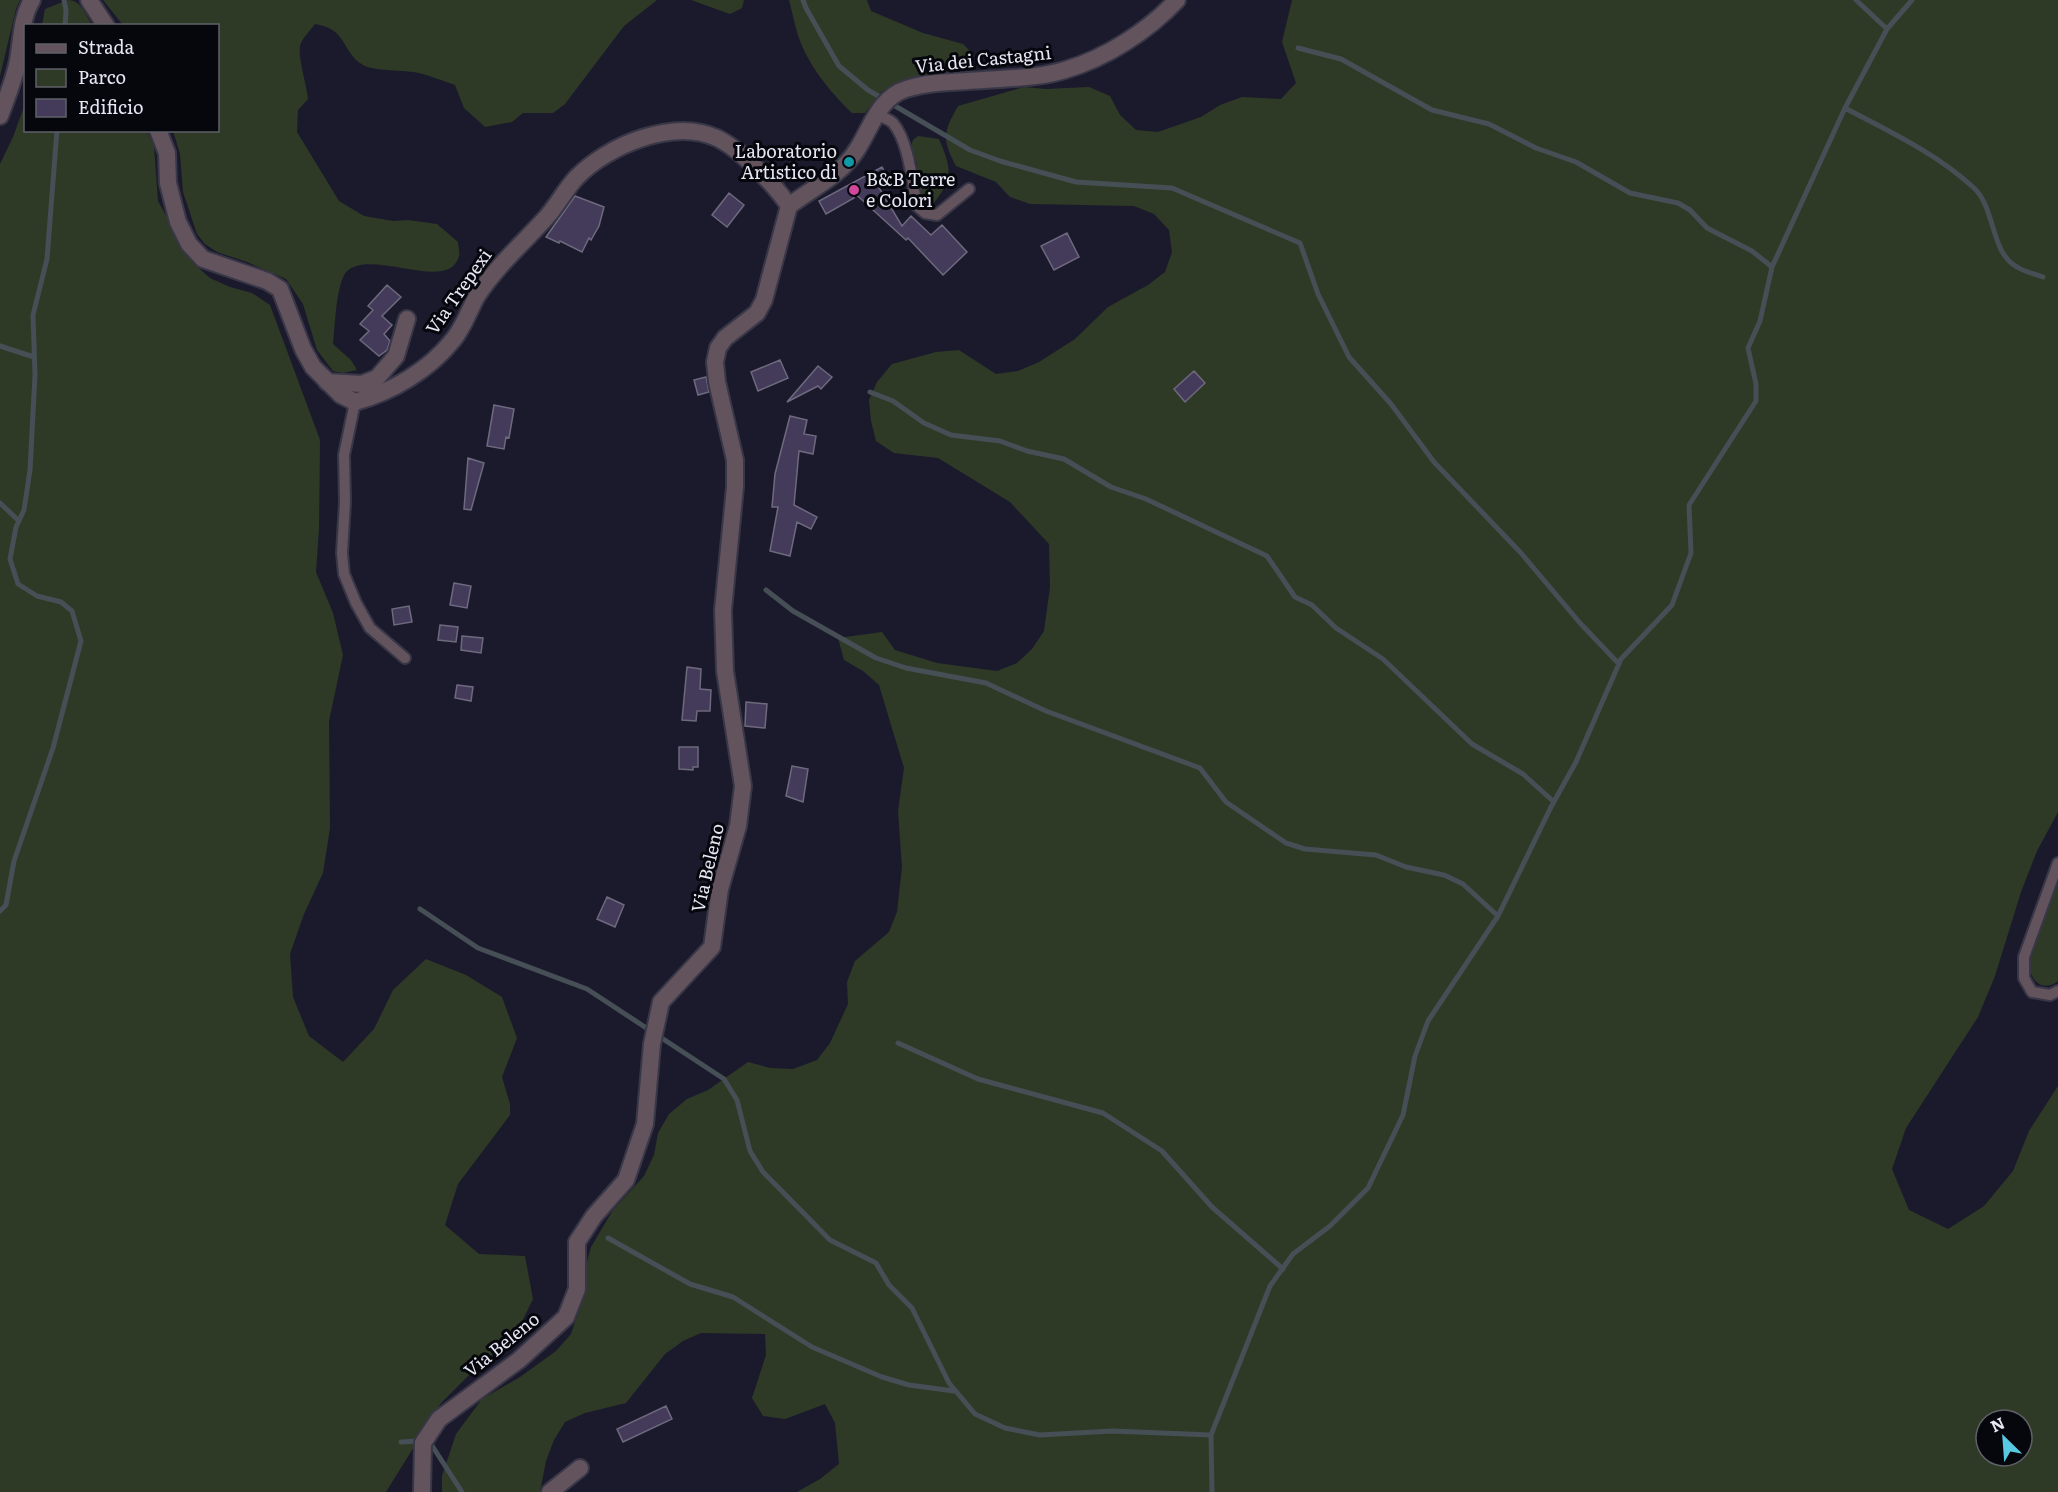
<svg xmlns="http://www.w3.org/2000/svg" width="2058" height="1492" font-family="Literata,serif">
<rect width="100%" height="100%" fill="#1b1a2c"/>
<!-- green -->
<path fill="#2e3a26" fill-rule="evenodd" d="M 0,0 L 20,0 L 16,9 L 0,76 Z
M 68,0 C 81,0 86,15 92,25 L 42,25 L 45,9 Z
M 103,0 L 657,0 L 624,26 L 565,104 L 553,113 L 523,113 L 512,122 L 485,127 L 464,108 L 455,85 C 443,81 431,76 419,73 C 406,70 372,71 363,65 C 341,52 348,29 315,24 C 311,30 304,36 301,43 C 296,53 307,85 308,99 L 298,110 L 297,132 L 339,201 L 364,216 L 393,221 L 408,220 L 437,224 L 458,242 C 458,245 460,252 459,256 C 449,294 373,248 347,271 C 336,282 335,327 333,344 L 351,360 L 357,370 L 343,373 L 333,371 L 317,350 L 303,304 L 286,279 L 247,262 L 217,252 L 205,244 L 197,234 L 183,192 L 180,154 L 173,131 L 218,130 L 218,26 L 123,25 Z
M 691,0 L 744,0 L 742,8 L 730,14 Z
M 789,0 L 867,0 L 871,11 L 923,33 L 963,44 L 974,55 L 969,67 L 905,80 L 881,92 L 865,113 L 852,113 C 830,92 806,63 797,32 C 794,22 792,11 789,0 Z
M 1292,0 L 2058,0 L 2058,812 L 2037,851 L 2021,892 L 1995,976 L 1978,1017 L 1906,1128 L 1892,1169 L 1909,1210 L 1948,1229 L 1984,1206 L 2013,1171 L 2029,1131 L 2058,1086 L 2058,1492 L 797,1492 L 820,1479 L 839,1464 L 835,1423 L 825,1404 L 785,1419 L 763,1416 L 752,1398 L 766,1355 L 765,1334 L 701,1333 L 683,1341 L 665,1354 L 626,1403 L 585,1413 L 565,1422 L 554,1440 L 546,1461 L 540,1492 L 442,1492 L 442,1476 L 456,1434 L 482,1399 L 520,1377 L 556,1351 L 571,1334 L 586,1289 L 585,1269 L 591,1247 L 613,1210 L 644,1176 L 654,1155 L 658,1133 L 669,1114 L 687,1099 L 708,1090 L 748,1062 L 770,1068 L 793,1069 L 817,1060 L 830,1043 L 848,1004 L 847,982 L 855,961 L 889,932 L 897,912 L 902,867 L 898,811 L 904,768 L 879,685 L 863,671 L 844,660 L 838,638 L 882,632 L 895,650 L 937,663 L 997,671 L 1017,663 L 1032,649 L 1044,631 L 1050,587 L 1049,544 L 1010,502 L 938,458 L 894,453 L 876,441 L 871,421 L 869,400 L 877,382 L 892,364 L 936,352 L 959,350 L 996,374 L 1018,371 L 1039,362 L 1075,339 L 1108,307 L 1148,285 L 1165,272 L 1172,252 L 1169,230 L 1154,214 L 1134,206 L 1030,204 L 1010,197 L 996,182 L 956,166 C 942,140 943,132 958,106 L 1024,87 L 1046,89 L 1089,87 L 1110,96 L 1120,115 L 1136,130 L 1158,132 L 1201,117 L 1220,105 L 1242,97 L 1281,99 L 1296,83 L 1282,42 ZM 1986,1420 L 2022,1420 L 2022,1456 L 1986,1456 Z
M 25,104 L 26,130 L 147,131 L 154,146 L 158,201 L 193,263 L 210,278 L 230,287 L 252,293 L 270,305 L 320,440 L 319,529 L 316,572 L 333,613 L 343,655 L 329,721 L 330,828 L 323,873 L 304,914 L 290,954 L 293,997 L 309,1036 L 343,1062 L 374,1029 L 393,990 L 426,959 L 466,975 L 502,997 L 517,1038 L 502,1077 L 510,1104 L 510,1115 L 458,1184 L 445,1225 L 479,1254 L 525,1256 L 533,1299 L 514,1338 L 481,1363 L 441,1403 L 386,1492 L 0,1492 L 0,164 L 13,137 Z
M 918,136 L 939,139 C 953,172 953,179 930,208 L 922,204 L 919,199 L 917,164 L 911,146 L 913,140 Z
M 2058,877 L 2058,981 C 2053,985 2047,987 2041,985 C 2032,981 2029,970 2029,961 C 2030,940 2050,898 2058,877 Z"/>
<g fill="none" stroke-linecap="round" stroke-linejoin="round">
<!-- stream -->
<path stroke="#454f55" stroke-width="5" d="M 64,0 L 66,10 L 65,26
M 803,0 L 806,8 L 839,66 L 868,90 L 970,150 L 1000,161 L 1076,182 L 1172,188 L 1300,243 L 1318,294 L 1349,357 L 1391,404 L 1434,462 L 1521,553 L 1580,623 L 1619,664
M 1856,0 L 1887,29
M 1298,48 L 1341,59 L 1432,110 L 1489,124 L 1536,148 L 1576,162 L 1630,193 L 1678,203 L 1690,210 L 1707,228 L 1752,251 L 1772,267
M 1845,108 C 1890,132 1936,153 1974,188 C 1996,209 1990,252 2017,267 C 2025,272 2035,274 2043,277
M 0,346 L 34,357
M 870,392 L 893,401 L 924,423 L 951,435 L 1000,441 L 1027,451 L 1064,459 L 1111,487 L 1146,499 L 1267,556 L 1295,597 L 1312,605 L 1336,628 L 1383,659 L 1472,744 L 1523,774 L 1554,802
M 0,503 L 19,521
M 766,590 L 793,611 L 876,658 L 906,668 L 986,683 L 1046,711 L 1200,768 L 1226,802 L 1286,843 L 1305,849 L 1376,855 L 1406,867 L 1444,875 L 1463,884 L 1498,916
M 420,909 L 478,948 L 587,989 L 724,1079 L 737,1100 L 750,1151 L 763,1172 L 830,1240 L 876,1263 L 889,1285 L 912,1308 L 949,1383 L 975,1414 L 1005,1428 L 1040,1435 L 1112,1431 L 1211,1435
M 0,911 L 6,905 L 14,861 L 53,748 L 81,641 L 72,611 L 61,602 L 37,596 L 18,584 L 10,559 L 16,527 L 24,510 L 30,470 L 35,375 L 33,315 L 47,259 L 57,130
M 898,1043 L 978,1079 L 1103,1113 L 1162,1151 L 1212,1207 L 1283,1269
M 608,1238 L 690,1284 L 733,1297 L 812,1347 L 882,1377 L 909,1385 L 954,1391
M 401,1442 L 418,1441 L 431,1444 L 462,1492
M 1212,1492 L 1211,1435 L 1270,1286 L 1293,1254 L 1330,1226 L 1368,1188 L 1403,1115 L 1415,1056 L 1428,1021 L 1498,916 L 1551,807 L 1576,762 L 1621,659 L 1672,605 L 1691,553 L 1689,505 L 1756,401 L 1756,384 L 1748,348 L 1760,321 L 1772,267 L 1845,108 L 1887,29 L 1912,0"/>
</g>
<!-- building -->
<path fill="#443b5b" stroke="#6e697e" stroke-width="1.5" d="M 882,167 L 889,180 L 878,186 L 902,226 L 911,216 L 931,235 L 942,225 L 967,252 L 943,275 L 908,238 L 906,240 L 850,189 L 854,198 L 826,214 L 819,201 Z
M 729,193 L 744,205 L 727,227 L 712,215 Z
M 575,196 L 604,207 L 599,226 L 591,240 L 589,238 L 582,252 L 560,241 L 559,243 L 546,237 Z
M 1067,233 L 1079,257 L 1054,270 L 1041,246 Z
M 387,285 L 401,297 L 382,316 L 392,325 L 384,334 L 390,341 L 387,350 L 379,356 L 360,340 L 369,331 L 360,324 L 373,310 L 368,306 Z
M 780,360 L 788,378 L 758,391 L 751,372 Z
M 818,366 L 832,377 L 821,389 L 818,386 L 787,402 Z
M 1194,371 L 1205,383 L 1185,402 L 1174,389 Z
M 706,377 L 709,392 L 698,395 L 694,380 Z
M 494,405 L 514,409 L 509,438 L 506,437 L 504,449 L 487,446 Z
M 790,416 L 807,420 L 804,434 L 816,436 L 813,454 L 799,451 L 794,505 L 817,517 L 811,529 L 797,522 L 790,556 L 770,551 L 778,507 L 772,507 L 775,474 Z
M 468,458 L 484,463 L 471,510 L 464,509 Z
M 454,583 L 471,586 L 467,608 L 450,605 Z
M 409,606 L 412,622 L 394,625 L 392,609 Z
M 440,625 L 458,627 L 456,642 L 438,640 Z
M 462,636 L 483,638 L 481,653 L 461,650 Z
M 687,667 L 701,669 L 700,689 L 711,690 L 710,711 L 697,711 L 696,721 L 682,720 Z
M 457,685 L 473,687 L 471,701 L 455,698 Z
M 746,702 L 767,704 L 765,728 L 745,726 Z
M 679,747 L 698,747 L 698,767 L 693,767 L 693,770 L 679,769 Z
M 792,766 L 808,769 L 803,802 L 786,796 Z
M 607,897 L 624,905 L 615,927 L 597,919 Z
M 666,1406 L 672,1419 L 623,1442 L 617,1429 Z"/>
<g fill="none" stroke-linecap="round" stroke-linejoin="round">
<!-- service casing -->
<g stroke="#383748" stroke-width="14">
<path id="service" d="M 876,114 C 881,117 889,119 893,123 C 909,142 912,182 917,206 L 925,213 L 937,215 L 969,189
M 355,402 L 344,455 L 345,502 L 342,553 L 344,574 L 356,603 L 370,628 L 405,658
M 2058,863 L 2024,957 L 2024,978 L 2032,992 L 2050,995 L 2058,991"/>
</g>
<!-- minor casing -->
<g stroke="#383748" stroke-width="20">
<path id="minor" d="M 789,206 C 812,188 840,176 856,151 C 871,129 878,98 906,89 C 930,81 959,82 984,80 C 1011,78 1039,78 1065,70 C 1106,58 1148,31 1177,0
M 327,382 L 362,384 L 377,378 L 396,356 L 407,319
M 550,1492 L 580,1468"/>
</g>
<!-- tertiary casing -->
<g stroke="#383748" stroke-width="20">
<path id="tertiary" d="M 89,0 L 106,26
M 0,116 C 6,99 13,83 17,65 C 22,43 20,20 32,0
M 158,130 L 167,153 L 168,183 L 178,222 L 189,244 L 203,259 L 267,281 L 280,289 L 303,349 L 313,367 L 341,395 L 355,402 C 392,392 429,370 453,340 C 464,327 469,310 477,296 C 496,267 520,246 543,221 C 556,208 564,191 576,178 C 608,145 673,118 717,138 C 740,149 775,185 789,206 L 764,300 L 757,313 L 725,338 L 718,348 L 715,362 L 717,382 L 735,460 L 735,487 L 723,610 L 725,671 L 743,786 L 738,826 L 720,889 L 712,947 L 661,1002 L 652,1044 L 645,1124 L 626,1180 L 594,1216 L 577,1242 L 577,1289 L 566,1317 L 519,1360 L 439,1419 L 423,1443 L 422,1492"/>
</g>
<!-- service -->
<use href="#service" stroke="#62535d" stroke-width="10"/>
<!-- minor -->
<use href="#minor" stroke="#62535d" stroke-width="16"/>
<!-- tertiary -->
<use href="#tertiary" stroke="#62535d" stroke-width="16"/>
</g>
<!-- markers -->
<circle fill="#0f9aa8" stroke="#06060d" stroke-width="2" cx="849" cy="162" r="6"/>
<circle fill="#d1479c" stroke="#06060d" stroke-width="2" cx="854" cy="190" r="6"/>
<g text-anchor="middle" stroke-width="6" stroke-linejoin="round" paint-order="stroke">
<!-- street labels -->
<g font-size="18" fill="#e7e7f4" stroke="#06060d">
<text transform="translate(983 60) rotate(-6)" y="6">Via dei Castagni</text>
<text transform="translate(459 292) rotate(-55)" y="6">Via Trepexi</text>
<text transform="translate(708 868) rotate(-77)" y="6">Via Beleno</text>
<text transform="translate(502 1345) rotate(-39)" y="6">Via Beleno</text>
</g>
<!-- poi labels -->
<g font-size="18" fill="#e7e7f4" stroke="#06060d" text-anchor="end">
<text x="837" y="158">Laboratorio<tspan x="837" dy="21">Artistico di</tspan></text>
<text x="866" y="186" text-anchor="start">B&amp;B Terre<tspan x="866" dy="21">e Colori</tspan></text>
</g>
</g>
<!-- legend -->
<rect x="24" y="24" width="195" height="108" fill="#06060d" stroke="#606069" stroke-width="1.5"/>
<rect x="36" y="44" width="30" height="9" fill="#62535d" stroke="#606069" stroke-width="1.5"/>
<text x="78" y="54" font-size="18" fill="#e7e7f4">Strada</text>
<rect x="36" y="69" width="30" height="18" fill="#2e3a26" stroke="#606069" stroke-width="1.5"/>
<text x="78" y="84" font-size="18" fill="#e7e7f4">Parco</text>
<rect x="36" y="99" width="30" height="18" fill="#443b5b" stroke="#606069" stroke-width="1.5"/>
<text x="78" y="114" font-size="18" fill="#e7e7f4">Edificio</text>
<!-- north arrow -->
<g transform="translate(2004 1438) rotate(335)"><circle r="28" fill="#06060d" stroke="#606069" stroke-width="1.5"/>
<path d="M0-4.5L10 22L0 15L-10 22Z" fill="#57c9e2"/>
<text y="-9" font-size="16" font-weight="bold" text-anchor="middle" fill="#e7e7f4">N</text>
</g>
</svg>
